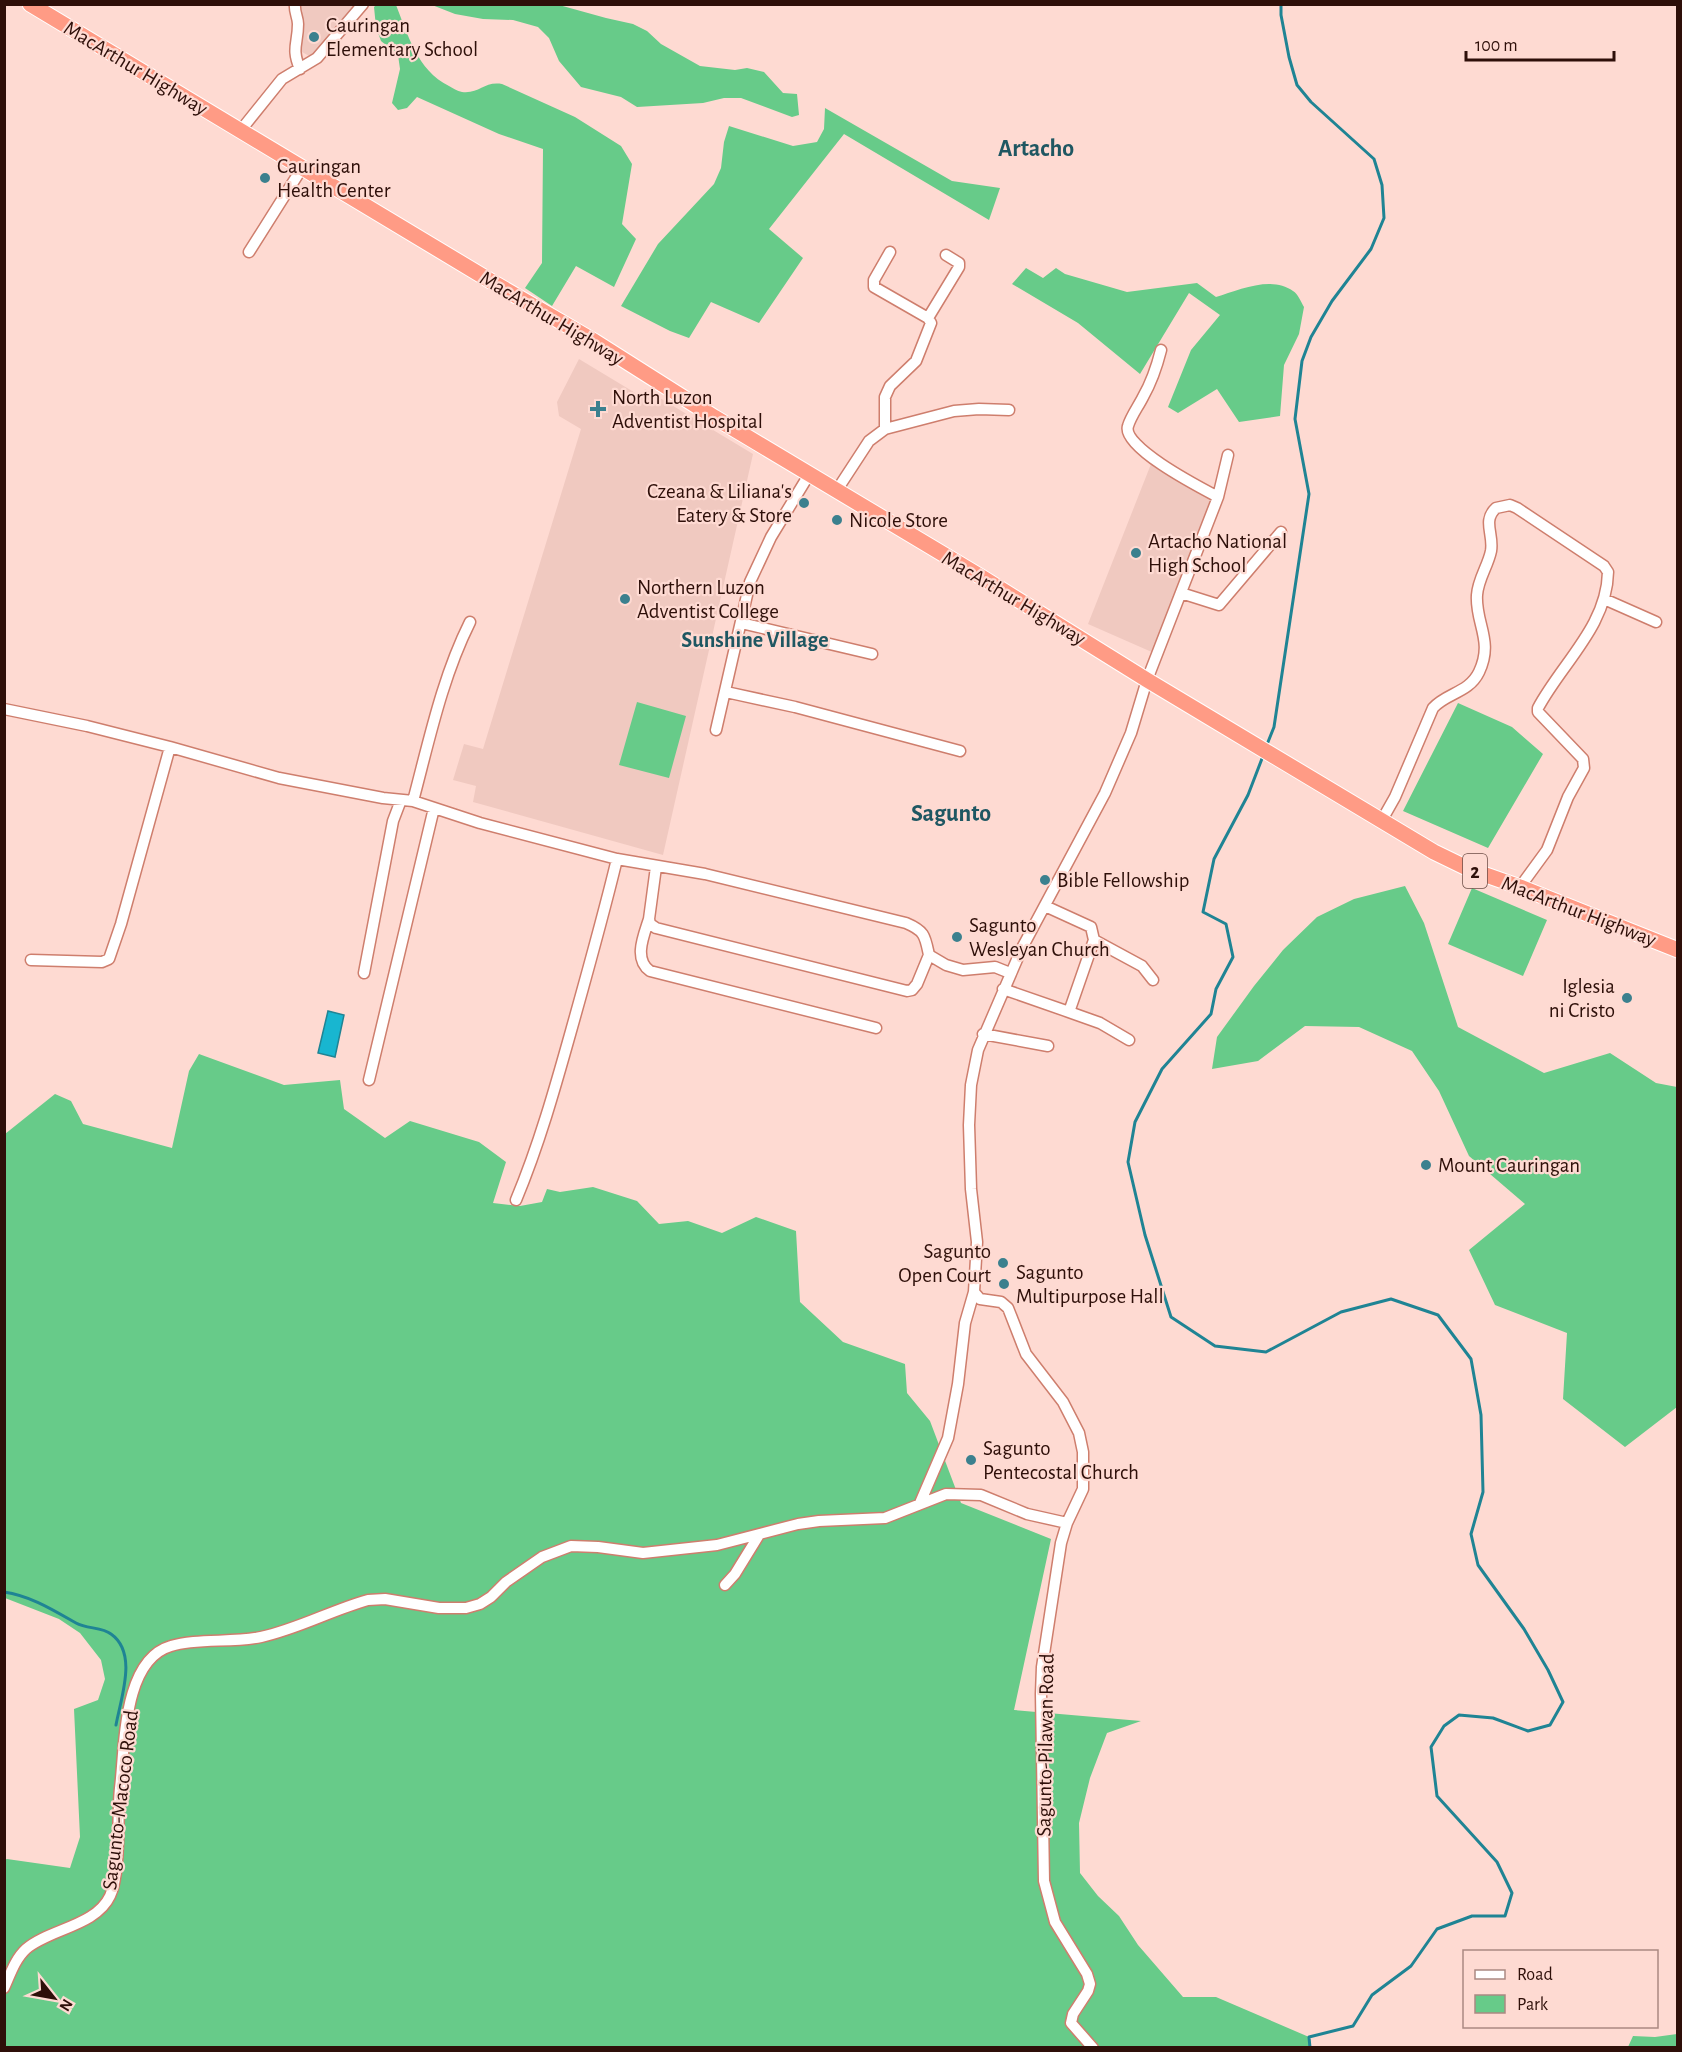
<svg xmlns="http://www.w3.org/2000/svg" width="1682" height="2052" font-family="'Alegreya Sans',sans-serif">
<rect width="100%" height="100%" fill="#fedad2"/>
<!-- built -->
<path fill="#f0c9c0" d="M 298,5 L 357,5 L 342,25 L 311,57 L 295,48 Z
M 579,359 L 642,397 L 645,389 L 753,454 L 663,855 L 473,802 L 476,786 L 453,780 L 464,744 L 483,749 L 581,429 L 559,416 L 557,402 Z
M 1151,464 L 1209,495 L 1211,502 L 1154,653 L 1088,624 Z"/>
<!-- green -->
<path fill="#67cb89" d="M 377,4 L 396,5 C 408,35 417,70 449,86 C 453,88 457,91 462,92 C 480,94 484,81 502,84 L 575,117 L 621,146 L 632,164 L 622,224 L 636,239 L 614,287 L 576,266 L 552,306 L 525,288 L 542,263 L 543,149 L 499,134 L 417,97 L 407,108 L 398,110 L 392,103 L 400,69 L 398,55 L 381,41 L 376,27 L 374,7 Z
M 432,5 L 559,5 L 606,18 L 633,24 L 647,31 L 661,44 L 700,66 L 735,70 L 747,68 L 764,72 L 783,93 L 797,94 L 799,115 L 792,117 L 741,98 L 724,98 L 703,103 L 637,107 L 621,97 L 581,87 L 559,61 L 549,38 L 538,27 L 513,20 L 483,19 L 455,14 Z
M 825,108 L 952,181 L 1000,188 L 989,220 L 844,134 L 769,229 L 803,258 L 759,323 L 711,302 L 689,338 L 670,331 L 621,306 L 658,244 L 714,184 L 721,168 L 724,142 L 729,126 L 793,146 L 817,142 L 824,129 Z
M 1026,268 L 1043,278 L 1056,268 L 1065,274 L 1127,292 L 1197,283 L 1216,297 C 1238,290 1272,275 1293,291 C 1298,294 1301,302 1304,307 L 1299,334 L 1284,365 L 1280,416 L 1239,422 L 1217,389 L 1178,413 L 1168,407 L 1191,350 L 1220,315 L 1189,293 L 1140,374 L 1078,323 L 1012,284 Z
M 637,702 L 686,716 L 669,778 L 619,765 Z
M 1458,703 L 1512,727 L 1543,754 L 1488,848 L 1403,811 Z
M 1405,886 L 1424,923 L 1458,1027 L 1544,1073 L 1610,1053 L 1656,1083 L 1677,1087 L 1677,1407 L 1625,1447 L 1563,1399 L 1567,1333 L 1495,1305 L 1469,1250 L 1525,1204 L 1469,1156 L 1439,1091 L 1412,1051 L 1359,1027 L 1305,1026 L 1258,1061 L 1212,1069 L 1217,1037 L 1254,986 L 1283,950 L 1317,917 L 1354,899 Z
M 1472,888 L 1547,920 L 1523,976 L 1448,944 Z
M 199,1054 L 284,1085 L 340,1080 L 344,1109 L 385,1138 L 410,1121 L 479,1142 L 506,1162 L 493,1203 L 520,1206 L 542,1202 L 547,1189 L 560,1192 L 593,1187 L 637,1201 L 659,1224 L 688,1221 L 722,1233 L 756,1217 L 796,1231 L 800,1302 L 843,1342 L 905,1364 L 907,1393 L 930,1421 L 961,1503 L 1051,1539 L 1014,1710 L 1141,1721 L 1107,1733 L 1090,1778 L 1079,1823 L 1080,1873 L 1098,1896 L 1119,1916 L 1138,1945 L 1183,1997 L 1216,1997 L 1309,2037 L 1310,2047 L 5,2047 L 4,1860 L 7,1859 L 70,1868 L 80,1837 L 74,1709 L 98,1700 L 105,1679 L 101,1660 L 80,1633 L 59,1619 L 5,1598 L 5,1134 L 55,1094 L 71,1101 L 83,1124 L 172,1148 L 189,1071 Z
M 1677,2034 L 1677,2047 L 1628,2047 L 1633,2036 L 1655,2037 Z"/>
<!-- water -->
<path fill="#18b6d0" stroke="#1f8494" stroke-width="1.5" d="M 328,1011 L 344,1015 L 335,1057 L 318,1053 Z"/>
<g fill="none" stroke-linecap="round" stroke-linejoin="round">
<!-- stream -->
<path stroke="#1f8494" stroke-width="3" d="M 1266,747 L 1274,727 L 1309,494 L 1295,419 L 1302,361 L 1311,337 L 1332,301 L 1371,249 L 1384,218 L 1382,185 L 1374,159 L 1311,102 L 1297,85 L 1289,57 L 1281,15 L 1281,4
M 1263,756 L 1248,795 L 1214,859 L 1203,912 L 1226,924 L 1233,957 L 1216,989 L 1211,1014 L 1162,1069 L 1135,1122 L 1128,1162 L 1145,1235 L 1171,1317 L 1215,1346 L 1266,1352 L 1341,1312 L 1391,1299 L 1438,1315 L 1471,1359 L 1481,1415 L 1483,1492 L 1471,1534 L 1478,1565 L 1524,1629 L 1548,1670 L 1563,1702 L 1550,1725 L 1528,1731 L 1493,1718 L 1459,1715 L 1444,1726 L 1431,1747 L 1437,1796 L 1497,1862 L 1512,1893 L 1505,1916 L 1472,1916 L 1437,1929 L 1411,1966 L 1372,1995 L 1353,2026 L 1309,2037 L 1310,2048
M 4,1592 C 31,1596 53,1610 76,1623 C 87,1629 102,1627 111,1634 C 138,1653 121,1697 116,1725"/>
<!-- minor casing -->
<g stroke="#ce7e6d" stroke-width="13">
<path id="minor" d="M 295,4 C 294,12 298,17 298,24 C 298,44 291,48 300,69
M 241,130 L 282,79 L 317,58 L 363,4
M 249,252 L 302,168
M 928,318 L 959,267 L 959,263 L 946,255
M 1161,350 C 1157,366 1151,383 1143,397 C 1138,407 1131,416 1128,426 C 1121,447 1201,488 1218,497
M 885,429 L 885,397 L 890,386 L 916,361 L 931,323 L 928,318 L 874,287 L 874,280 L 890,252
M 837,490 L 869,441 L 885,429 L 954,411 L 979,409 L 1009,410
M 1181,593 L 1219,605 L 1281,532
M 1604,599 L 1656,622
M 741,623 L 872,654
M 726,692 L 795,707 L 960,751
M 4,709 L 87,726 L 170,747 L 279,778 L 383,798 L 413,801 L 480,823 L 617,859 L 705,874 L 906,923 C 925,931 925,936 929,955 L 946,965 L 963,970 L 995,967 L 1010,973
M 716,730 L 750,582 L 771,537 L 810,473
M 413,801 C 429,741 442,678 470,622
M 1382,820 L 1395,797 L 1433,708 C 1446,693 1469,693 1479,672 C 1494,641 1475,623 1477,595 C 1478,579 1488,566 1491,551 C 1494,534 1482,521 1496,508 L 1510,505 L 1517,508 L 1604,566 L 1608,572 C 1607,626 1562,663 1538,708 L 1538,712 L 1583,759 L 1584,768 L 1568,797 L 1547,850 L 1520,887
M 656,867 L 649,919 L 650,924 L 656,928 L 907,991 L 912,990 L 917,984 L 929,955
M 1045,906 L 1091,927 L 1094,940 L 1142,966 L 1153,980
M 649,919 C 644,935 633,959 650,971 L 876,1028
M 1094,940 L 1069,1012 L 1100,1023 L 1129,1040
M 31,960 L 102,962 L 109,959 L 121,924 L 170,747
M 364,973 L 393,821 L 401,800
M 1003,989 L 1069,1012
M 983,1034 L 1048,1046
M 369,1080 L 434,808
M 516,1200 C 539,1145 555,1088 571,1031 C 587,974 603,917 617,859
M 920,1503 L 948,1438 L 958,1384 L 965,1323 L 974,1292
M 725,1585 L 735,1574 L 759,1535
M 4,1988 C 10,1975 15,1959 26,1949 C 49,1929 96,1926 110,1896 C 121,1873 117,1816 120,1788 C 125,1749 122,1660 171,1646 C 196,1638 233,1643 261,1637 C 298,1629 332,1610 368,1600 L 385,1599 L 439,1608 L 466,1608 L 480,1604 L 491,1597 L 506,1582 L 542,1557 L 571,1546 L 598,1547 L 643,1553 L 717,1545 L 798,1524 L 819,1521 L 885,1518 L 946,1494 L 981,1495 L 1027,1514 L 1067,1523
M 1093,2048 L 1071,2023 L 1073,2014 L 1088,1991 L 1090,1984 L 1087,1974 L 1055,1922 L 1044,1881 L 1041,1694 L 1042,1667 L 1061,1543 L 1067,1523 L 1083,1489 L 1083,1452 L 1079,1433 L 1063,1402 L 1026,1354 L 1008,1308 L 1001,1302 L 980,1299 L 974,1292 L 977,1242 L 971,1189 L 969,1125 L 971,1085 L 978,1050 L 1022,948 L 1105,793 L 1131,733 L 1147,680 L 1218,497 L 1228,455"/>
</g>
<!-- highway casing -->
<g stroke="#fff" stroke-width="17">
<path id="highway" d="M 30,4 L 494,283 L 594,341 L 714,417 L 983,578 L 1147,680 L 1434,852 L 1469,869 L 1520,887 L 1678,950"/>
</g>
<!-- minor -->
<use href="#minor" stroke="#fff" stroke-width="10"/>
<!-- highway -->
<use href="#highway" stroke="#ff9b85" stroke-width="15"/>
</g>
<!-- markers -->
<g fill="#3b808e" stroke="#fedad2" stroke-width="2">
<circle cx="314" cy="37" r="6"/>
<circle cx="265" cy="178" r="6"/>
<path d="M595 400h6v6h6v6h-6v6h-6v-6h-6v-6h6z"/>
<circle cx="804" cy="503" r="6"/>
<circle cx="837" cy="520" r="6"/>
<circle cx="1136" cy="553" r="6"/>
<circle cx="625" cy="599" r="6"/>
<circle cx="1045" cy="880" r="6"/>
<circle cx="957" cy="937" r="6"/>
<circle cx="1627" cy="998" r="6"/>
<circle cx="1426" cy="1165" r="6"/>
<circle cx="1003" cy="1263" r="6"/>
<circle cx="1004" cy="1284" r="6"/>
<circle cx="971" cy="1460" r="6"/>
</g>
<g text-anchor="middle" stroke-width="4.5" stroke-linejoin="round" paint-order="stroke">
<!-- shield labels -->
<rect fill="#fedad2" stroke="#6c4c45" stroke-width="1.5" x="1463" y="854" width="24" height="34" rx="4.5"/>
<g font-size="20" font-weight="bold" fill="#2e0f09">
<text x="1475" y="878">2</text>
</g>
<!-- poi labels -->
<g font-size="21" fill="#2e0f09" stroke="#fedad2" text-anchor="start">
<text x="326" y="32">Cauringan<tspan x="326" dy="24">Elementary School</tspan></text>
<text x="277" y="173">Cauringan<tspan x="277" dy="24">Health Center</tspan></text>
<text x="612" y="404">North Luzon<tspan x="612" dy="24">Adventist Hospital</tspan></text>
<text x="792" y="498" text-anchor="end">Czeana &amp; Liliana's<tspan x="792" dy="24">Eatery &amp; Store</tspan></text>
<text x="849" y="527">Nicole Store</text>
<text x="1148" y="548">Artacho National<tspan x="1148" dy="24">High School</tspan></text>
<text x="637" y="594">Northern Luzon<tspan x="637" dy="24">Adventist College</tspan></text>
<text x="1057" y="887">Bible Fellowship</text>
<text x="969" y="932">Sagunto<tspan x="969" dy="24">Wesleyan Church</tspan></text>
<text x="1615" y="993" text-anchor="end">Iglesia<tspan x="1615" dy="24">ni Cristo</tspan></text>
<text x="1438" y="1172">Mount Cauringan</text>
<text x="991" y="1258" text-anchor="end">Sagunto<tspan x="991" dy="24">Open Court</tspan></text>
<text x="1016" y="1279">Sagunto<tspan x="1016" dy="24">Multipurpose Hall</tspan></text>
<text x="983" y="1455">Sagunto<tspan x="983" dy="24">Pentecostal Church</tspan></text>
</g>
<!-- street labels -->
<g font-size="21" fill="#2e0f09" stroke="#fedad2">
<text transform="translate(136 68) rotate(31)" y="7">MacArthur Highway</text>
<text transform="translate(552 318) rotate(31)" y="7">MacArthur Highway</text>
<text transform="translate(1014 598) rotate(31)" y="7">MacArthur Highway</text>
<text transform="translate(1579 911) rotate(21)" y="7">MacArthur Highway</text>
<text transform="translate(1045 1745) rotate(-89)" y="7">Sagunto-Pilawan Road</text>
<text transform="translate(120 1800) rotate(-83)" y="7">Sagunto-Macoco Road</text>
</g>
<!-- neighbourhood labels -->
<g font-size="22" font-weight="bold" fill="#1f5762" stroke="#fedad2">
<text x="755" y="647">Sunshine Village</text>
</g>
<!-- quarter labels -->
<g font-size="24" font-weight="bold" fill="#1f5762" stroke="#fedad2">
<text x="1036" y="156">Artacho</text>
<text x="951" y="821">Sagunto</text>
</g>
</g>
<!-- border -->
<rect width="1682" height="2052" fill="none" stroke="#2e0f09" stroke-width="12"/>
<!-- legend -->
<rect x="1463" y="1950" width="195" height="78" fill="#fedad2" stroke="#ab8982" stroke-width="1.5"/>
<rect x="1475" y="1970" width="30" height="9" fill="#ffffff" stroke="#ab8982" stroke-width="1.5"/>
<text x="1517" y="1980" font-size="18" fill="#2e0f09">Road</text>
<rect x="1475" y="1995" width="30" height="18" fill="#67cb89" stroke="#ab8982" stroke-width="1.5"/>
<text x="1517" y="2010" font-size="18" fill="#2e0f09">Park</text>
<!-- north arrow -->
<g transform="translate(54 1998) rotate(121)" stroke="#fedad2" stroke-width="4.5" paint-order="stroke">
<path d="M0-4.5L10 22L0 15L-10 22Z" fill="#2e0f09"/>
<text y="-9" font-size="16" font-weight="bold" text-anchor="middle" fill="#2e0f09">N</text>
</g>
<!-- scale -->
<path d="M1466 51v9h148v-9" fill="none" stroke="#2e0f09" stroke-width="3"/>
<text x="1475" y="51" font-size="18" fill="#2e0f09" stroke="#fedad2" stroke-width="4.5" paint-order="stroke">100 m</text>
</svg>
